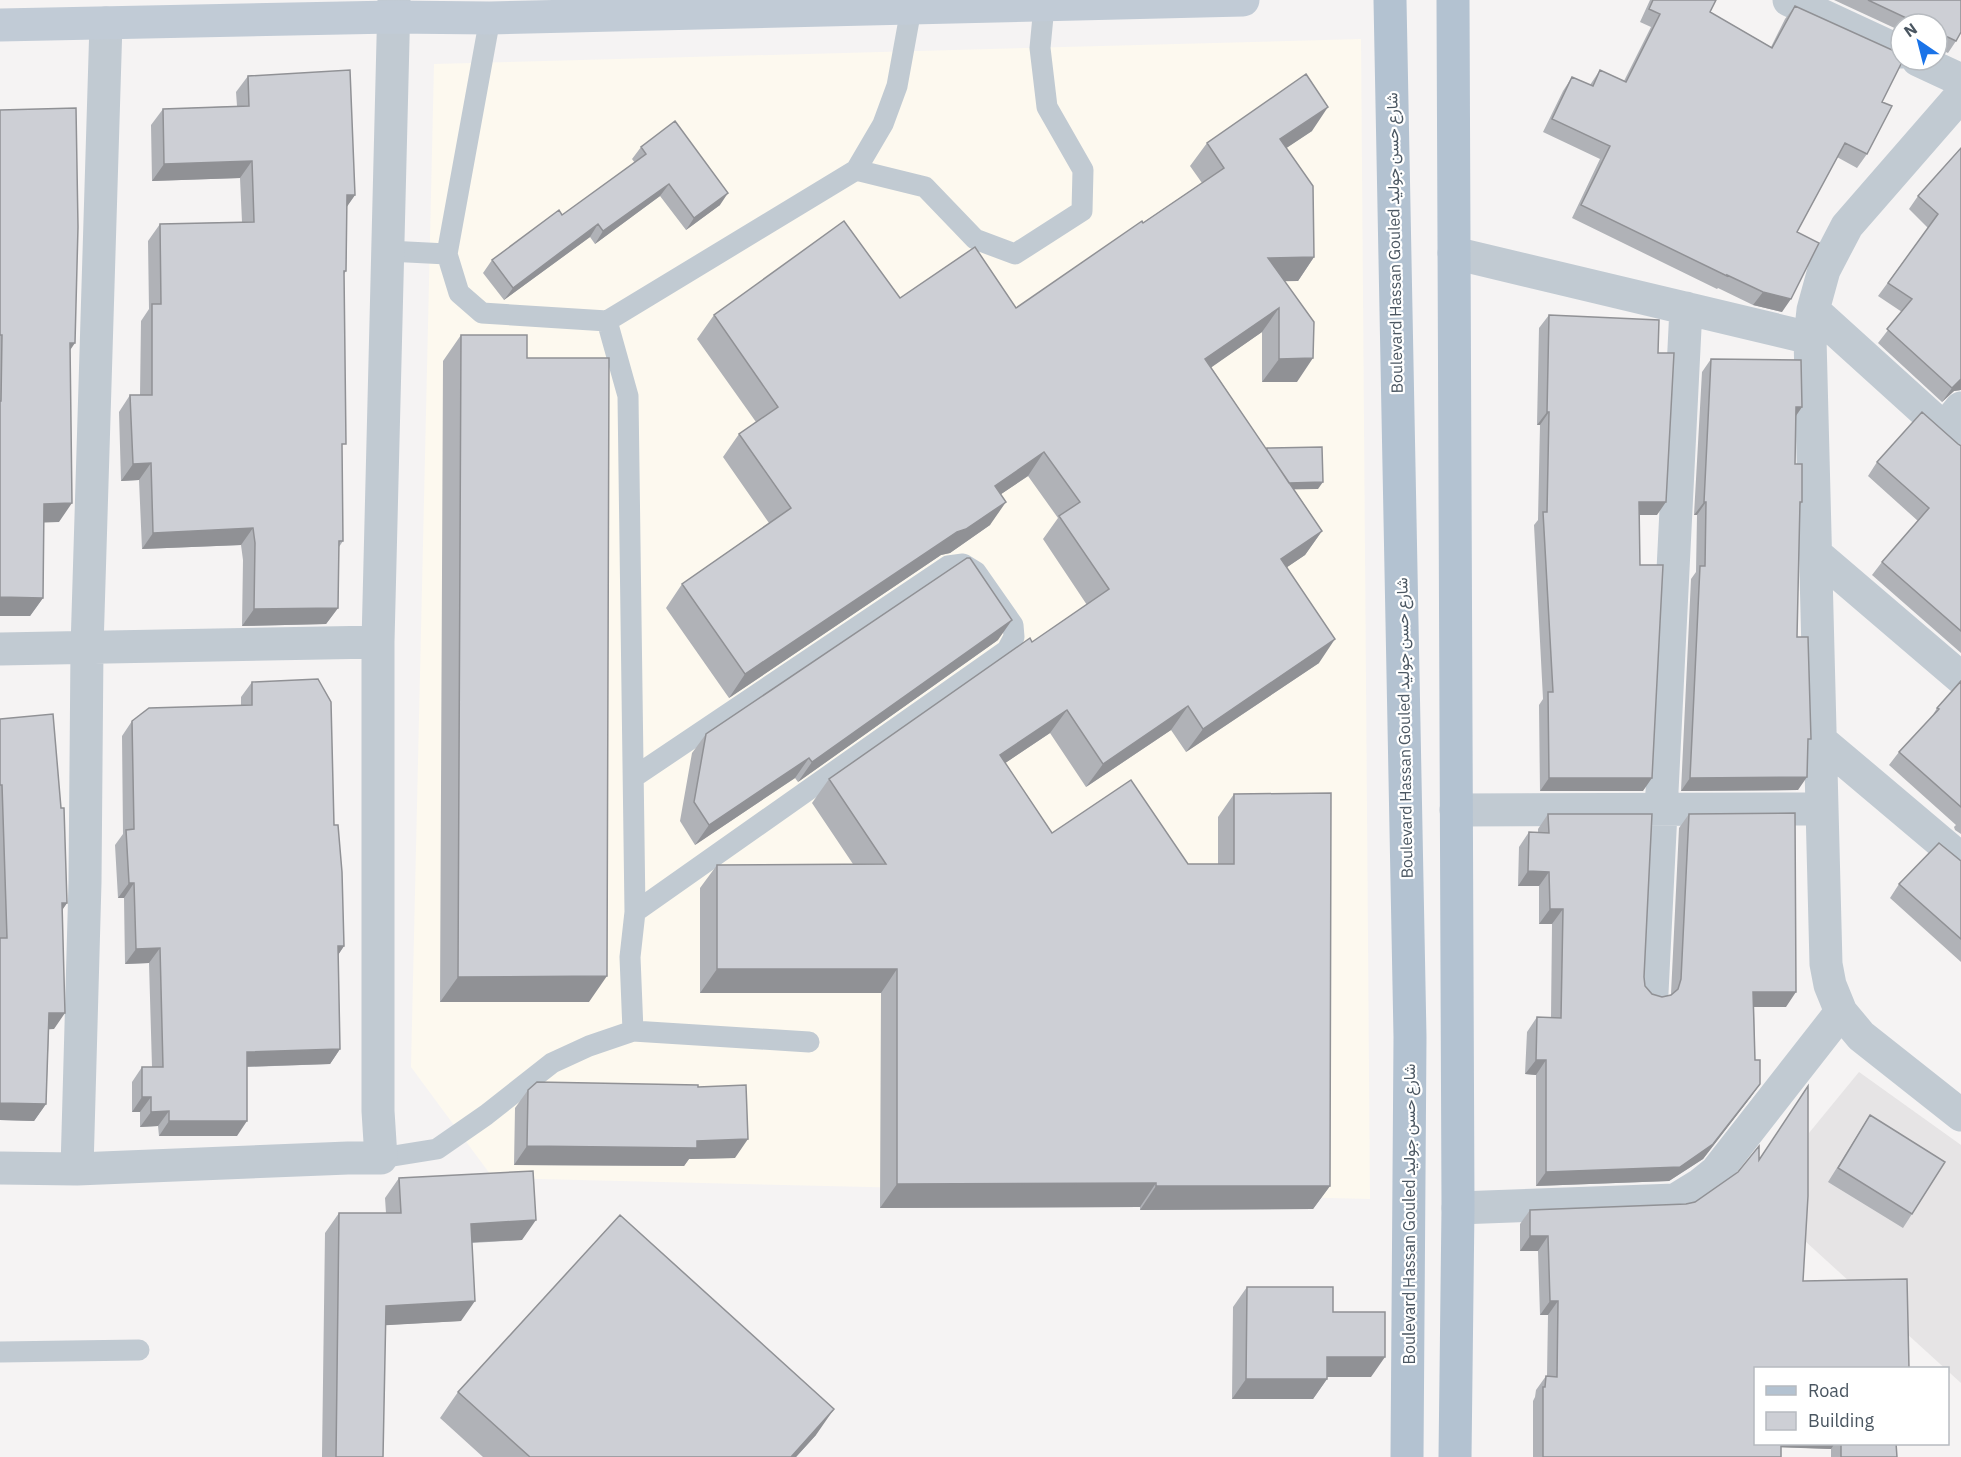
<svg xmlns="http://www.w3.org/2000/svg" width="1961" height="1457" font-family="'IBM Plex Sans',Vazirmatn,sans-serif">
<rect width="100%" height="100%" fill="#f5f3f3"/>
<!-- commercial -->
<path fill="#fdf9ef" d="M 1361,39 L 1370,1199 L 493,1178 L 411,1067 L 434,64 Z"/>
<!-- education -->
<path fill="#e6e4e5" d="M 1859,1072 L 1961,1145 L 1961,1383 L 1805,1241 L 1809,1133 Z"/>
<g fill="none" stroke-linecap="round" stroke-linejoin="round">
<!-- lane -->
<path stroke="#c1cad2" stroke-width="21" d="M 490,18 L 447,254 L 459,293 L 482,313 L 607,321
M 856,170 L 883,124 L 897,86 L 911,9 L 910,0
M 388,251 L 447,254
M 634,777 L 948,566 L 963,564 L 976,572 L 1013,625 L 1014,637 L 1007,650 L 635,912
M 633,1031 L 809,1042
M 381,1158 L 437,1149 L 486,1115 L 552,1063 L 589,1046 L 633,1031 L 630,957 L 635,912 L 628,396 L 607,321 L 856,170 L 925,187 L 975,239 L 1015,254 L 1082,211 L 1083,170 L 1047,107 L 1040,48 L 1044,6
M 0,1352 L 139,1350"/>
<!-- street -->
<path stroke="#c1cad2" stroke-width="33" d="M 1789,0 L 1901,52
M 1918,60 L 1961,80
M 1961,95 L 1847,226 L 1824,270 L 1813,310 L 1810,338 L 1826,964 L 1830,985 L 1841,1012 L 1861,1036 L 1961,1115
M 1454,253 L 1810,338
M 1813,310 L 1961,444
M 1944,429 L 1961,408
M 1816,554 L 1961,678
M 0,649 L 378,642
M 1820,740 L 1961,859
M 1456,810 L 1822,809
M 1652,993 L 1686,308
M 0,1168 L 77,1169 L 348,1158 L 381,1158 L 378,1111 L 378,642 L 394,0
M 77,1169 L 85,882 L 87,648 L 106,23
M 1458,1208 L 1675,1200 L 1701,1184 L 1716,1172 L 1841,1012"/>
<!-- secondary -->
<path stroke="#c1cbd6" stroke-width="33" d="M 0,25 L 393,17 L 490,18 L 1243,0"/>
<!-- primary -->
<path stroke="#b3c2d1" stroke-width="33" d="M 1390,0 L 1410,1037 L 1407,1457
M 1453,0 L 1458,1208 L 1455,1457"/>
</g>
<!-- wall -->
<path fill="#b0b2b7" d="M 1650,0 L 1716,0 L 1710,12 L 1771,47 L 1785,19 L 1795,6 L 1882,102 L 1867,154 L 1857,168 L 1837,157 L 1797,232 L 1782,312 L 1753,305 L 1718,288 L 1717,289 L 1572,218 L 1600,159 L 1543,132 L 1563,91 L 1572,77 L 1590,85 L 1600,70 L 1624,81 L 1651,27 L 1640,22 Z
M 1834,0 L 1961,0 L 1956,41 L 1948,53 L 1937,48 L 1937,24 L 1901,24 L 1901,31 Z
M 248,76 L 355,195 L 347,206 L 346,271 L 344,274 L 342,449 L 343,541 L 339,547 L 338,608 L 326,624 L 242,626 L 243,560 L 241,545 L 142,549 L 139,480 L 121,481 L 119,412 L 130,395 L 140,395 L 141,321 L 149,309 L 148,241 L 160,224 L 242,222 L 240,178 L 152,181 L 151,125 L 163,109 L 237,106 L 236,92 Z
M 0,110 L 70,351 L 59,522 L 44,522 L 43,598 L 30,616 L 0,616 Z
M 1312,131 L 1286,148 L 1314,257 L 1298,281 L 1284,281 L 1297,382 L 1262,382 L 1262,332 L 1211,367 L 1266,449 L 1318,489 L 1294,489 L 1322,531 L 1305,555 L 1287,567 L 1319,663 L 1186,752 L 1171,730 L 1086,787 L 1050,733 L 1005,763 L 1052,833 L 1188,864 L 1218,864 L 1218,817 L 1234,794 L 1330,1186 L 1313,1209 L 1140,1210 L 1140,1207 L 880,1208 L 881,993 L 700,993 L 700,888 L 717,865 L 853,864 L 812,803 L 829,779 L 1087,605 L 1043,539 L 1058,518 L 1028,476 L 1001,494 L 990,525 L 950,553 L 941,555 L 729,698 L 666,608 L 682,584 L 769,523 L 723,457 L 739,434 L 756,422 L 697,339 L 714,315 L 900,298 L 1016,308 L 1202,183 L 1190,166 L 1207,143 Z
M 641,147 L 720,205 L 686,230 L 660,196 L 595,244 L 590,237 L 504,300 L 483,273 L 492,260 L 562,215 L 635,163 L 632,159 Z
M 1961,148 L 1961,390 L 1954,391 L 1942,402 L 1878,343 L 1902,312 L 1878,296 L 1928,228 L 1909,209 L 1918,196 Z
M 1549,315 L 1658,353 L 1657,515 L 1639,515 L 1643,791 L 1540,791 L 1539,705 L 1543,699 L 1534,525 L 1538,520 L 1540,425 L 1537,425 L 1539,328 Z
M 461,335 L 527,358 L 589,1002 L 440,1002 L 443,361 Z
M 1711,359 L 1802,407 L 1796,416 L 1795,464 L 1802,502 L 1800,505 L 1797,637 L 1808,744 L 1798,790 L 1681,791 L 1691,579 L 1696,572 L 1697,515 L 1694,515 L 1702,372 Z
M 1958,444 L 1961,446 L 1961,653 L 1872,575 L 1882,562 L 1918,521 L 1868,476 L 1877,462 Z
M 998,640 L 798,782 L 795,778 L 695,845 L 680,821 L 692,753 L 706,734 Z
M 1961,681 L 1961,834 L 1955,830 L 1954,827 L 1956,825 L 1889,765 L 1899,752 L 1931,718 L 1937,708 Z
M 252,682 L 334,825 L 344,946 L 338,955 L 340,1049 L 330,1064 L 247,1067 L 237,1136 L 159,1136 L 158,1126 L 140,1127 L 140,1112 L 132,1112 L 132,1082 L 142,1067 L 152,1067 L 149,963 L 125,964 L 124,898 L 118,898 L 115,845 L 123,834 L 122,736 L 132,721 L 241,706 L 241,697 Z
M 0,719 L 67,903 L 62,910 L 54,1029 L 49,1029 L 46,1104 L 34,1121 L 0,1120 Z
M 1548,814 L 1644,977 L 1645,986 L 1652,994 L 1662,997 L 1670,995 L 1671,994 L 1679,828 L 1689,814 L 1786,1007 L 1754,1007 L 1755,1060 L 1760,1084 L 1750,1098 L 1703,1159 L 1669,1181 L 1536,1186 L 1536,1075 L 1525,1074 L 1527,1032 L 1537,1017 L 1551,1018 L 1552,924 L 1539,924 L 1539,886 L 1518,886 L 1519,847 L 1529,832 L 1538,832 L 1538,829 Z
M 1959,860 L 1961,861 L 1961,962 L 1890,898 L 1899,884 Z
M 698,1087 L 735,1158 L 689,1159 L 684,1166 L 514,1165 L 515,1108 L 528,1090 Z
M 1870,1115 L 1912,1214 L 1903,1228 L 1828,1182 Z
M 399,1178 L 522,1240 L 472,1243 L 461,1321 L 385,1325 L 383,1457 L 322,1457 L 325,1233 L 339,1213 L 386,1213 L 385,1198 Z
M 1530,1210 L 1755,1443 L 1896,1443 L 1897,1457 L 1831,1457 L 1831,1449 L 1781,1447 L 1781,1457 L 1533,1457 L 1533,1401 L 1535,1397 L 1536,1390 L 1546,1376 L 1547,1376 L 1548,1315 L 1540,1315 L 1538,1251 L 1520,1251 L 1520,1224 Z
M 1247,1287 L 1333,1312 L 1371,1377 L 1327,1377 L 1327,1379 L 1313,1399 L 1232,1399 L 1233,1307 Z
M 458,1392 L 816,1435 L 796,1457 L 483,1457 L 440,1418 Z"/>
<!-- shaded-wall -->
<path fill="#909195" d="M 1328,107 L 1312,131 L 1264,163 L 1280,139 Z
M 252,161 L 240,178 L 152,181 L 164,164 Z
M 669,184 L 660,196 L 595,244 L 603,231 Z
M 728,193 L 720,205 L 686,230 L 694,218 Z
M 347,195 L 355,195 L 344,211 Z
M 598,224 L 590,237 L 504,300 L 513,288 Z
M 1314,257 L 1298,281 L 1251,282 L 1268,258 Z
M 1763,292 L 1791,299 L 1782,312 L 1753,305 Z
M 1279,308 L 1262,332 L 1189,383 L 1205,359 Z
M 70,343 L 75,343 L 62,362 Z
M 1313,358 L 1297,382 L 1262,382 L 1279,359 Z
M 1961,379 L 1961,390 L 1954,391 L 1942,402 L 1952,388 Z
M 1796,407 L 1802,407 L 1793,420 Z
M 1547,412 L 1549,412 L 1540,425 L 1537,425 Z
M 1044,452 L 1028,476 L 979,509 L 995,486 Z
M 151,463 L 139,480 L 121,481 L 133,464 Z
M 1323,482 L 1318,489 L 1262,490 L 1267,483 Z
M 1006,502 L 990,525 L 950,553 L 941,555 L 729,698 L 745,674 L 957,532 Z
M 1639,502 L 1666,502 L 1657,515 L 1630,515 Z
M 1704,502 L 1706,502 L 1697,515 L 1694,515 Z
M 72,503 L 59,522 L 31,523 L 44,504 Z
M 253,528 L 241,545 L 142,549 L 153,533 Z
M 1322,531 L 1305,555 L 1265,582 L 1281,559 Z
M 0,597 L 43,598 L 30,616 L 0,616 Z
M 338,608 L 326,624 L 242,626 L 254,609 Z
M 1012,620 L 998,640 L 798,782 L 812,762 Z
M 1335,639 L 1319,663 L 1186,752 L 1203,729 Z
M 1188,706 L 1171,730 L 1086,787 L 1103,764 Z
M 1067,710 L 1050,733 L 983,778 L 1000,755 Z
M 809,758 L 795,778 L 695,845 L 709,825 Z
M 1807,777 L 1798,790 L 1681,791 L 1690,778 Z
M 1549,778 L 1652,778 L 1643,791 L 1540,791 Z
M 1528,871 L 1549,872 L 1539,886 L 1518,886 Z
M 129,883 L 134,883 L 124,898 L 118,898 Z
M 62,903 L 67,903 L 56,919 Z
M 1550,909 L 1563,909 L 1552,924 L 1539,924 Z
M 338,946 L 344,946 L 334,961 Z
M 160,948 L 149,963 L 125,964 L 136,949 Z
M 717,969 L 897,969 L 881,993 L 700,993 Z
M 607,976 L 589,1002 L 440,1002 L 458,977 Z
M 1753,992 L 1796,992 L 1786,1007 L 1743,1007 Z
M 49,1013 L 65,1013 L 54,1029 L 38,1030 Z
M 340,1049 L 330,1064 L 236,1067 L 247,1052 Z
M 1536,1060 L 1546,1060 L 1536,1075 L 1525,1074 Z
M 1760,1084 L 1750,1098 L 1703,1159 L 1669,1181 L 1536,1186 L 1546,1172 Z
M 142,1097 L 151,1097 L 140,1112 L 132,1112 Z
M 0,1103 L 46,1104 L 34,1121 L 0,1120 Z
M 169,1111 L 158,1126 L 140,1127 L 151,1112 Z
M 169,1121 L 247,1121 L 237,1136 L 159,1136 Z
M 748,1139 L 735,1158 L 689,1159 L 684,1166 L 514,1165 L 527,1146 Z
M 1156,1183 L 1140,1207 L 880,1208 L 897,1184 Z
M 1156,1186 L 1330,1186 L 1313,1209 L 1140,1210 Z
M 536,1220 L 522,1240 L 458,1243 L 471,1224 Z
M 1530,1236 L 1548,1236 L 1538,1251 L 1520,1251 Z
M 475,1301 L 461,1321 L 372,1326 L 386,1306 Z
M 1550,1301 L 1558,1301 L 1548,1315 L 1540,1315 Z
M 1327,1357 L 1385,1357 L 1371,1377 L 1314,1377 Z
M 1246,1379 L 1327,1379 L 1313,1399 L 1232,1399 Z
M 834,1409 L 816,1435 L 796,1457 L 791,1457 Z
M 1774,1443 L 1835,1443 L 1831,1449 L 1772,1447 Z"/>
<!-- building -->
<path fill="#cdcfd5" stroke="#909195" stroke-width="1.5" d="M 1653,0 L 1716,0 L 1710,12 L 1772,48 L 1795,6 L 1901,54 L 1901,60 L 1903,60 L 1882,102 L 1892,106 L 1867,154 L 1845,143 L 1797,232 L 1819,243 L 1791,299 L 1763,292 L 1727,275 L 1727,276 L 1581,205 L 1610,146 L 1552,119 L 1572,77 L 1593,86 L 1600,70 L 1626,82 L 1660,14 L 1649,9 Z
M 1868,0 L 1961,0 L 1961,32 L 1956,41 L 1937,32 L 1937,24 L 1919,24 Z
M 350,70 L 355,195 L 347,195 L 346,271 L 344,271 L 346,444 L 342,444 L 343,541 L 339,541 L 338,608 L 254,609 L 255,543 L 253,528 L 153,533 L 151,463 L 133,464 L 130,395 L 152,395 L 152,304 L 161,304 L 160,224 L 254,222 L 252,161 L 164,164 L 163,109 L 249,106 L 248,76 Z
M 1306,74 L 1328,107 L 1280,139 L 1313,186 L 1314,257 L 1268,258 L 1314,322 L 1313,358 L 1279,359 L 1279,308 L 1205,359 L 1322,531 L 1281,559 L 1335,639 L 1203,729 L 1188,706 L 1103,764 L 1067,710 L 1000,755 L 1052,833 L 1131,780 L 1188,864 L 1234,864 L 1234,794 L 1331,793 L 1330,1186 L 1156,1186 L 1156,1183 L 897,1184 L 897,969 L 717,969 L 717,865 L 886,864 L 829,779 L 1030,638 L 1032,642 L 1109,589 L 1059,516 L 1080,502 L 1044,452 L 995,486 L 1006,502 L 966,529 L 957,532 L 745,674 L 682,584 L 791,508 L 739,434 L 778,407 L 714,315 L 844,221 L 900,298 L 975,247 L 1016,308 L 1142,221 L 1143,223 L 1224,168 L 1207,143 Z
M 76,108 L 78,227 L 75,343 L 70,343 L 72,503 L 44,504 L 43,598 L 0,597 L 0,401 L 1,401 L 2,335 L 0,335 L 0,110 Z
M 675,121 L 728,193 L 694,218 L 669,184 L 603,231 L 598,224 L 513,288 L 492,260 L 559,210 L 562,215 L 646,154 L 641,147 Z
M 1961,148 L 1961,379 L 1952,388 L 1887,329 L 1912,299 L 1888,283 L 1938,214 L 1918,196 Z
M 1549,315 L 1659,320 L 1658,353 L 1674,353 L 1666,502 L 1639,502 L 1640,565 L 1663,565 L 1652,778 L 1549,778 L 1548,692 L 1553,692 L 1543,512 L 1547,512 L 1549,412 L 1547,412 Z
M 461,335 L 527,335 L 527,358 L 609,358 L 607,976 L 458,977 Z
M 1711,359 L 1801,360 L 1802,407 L 1796,407 L 1795,464 L 1802,464 L 1802,502 L 1800,502 L 1797,637 L 1808,637 L 1811,739 L 1808,739 L 1807,777 L 1690,778 L 1700,566 L 1705,566 L 1706,502 L 1704,502 Z
M 1922,412 L 1958,444 L 1961,446 L 1961,631 L 1882,562 L 1929,508 L 1877,462 Z
M 1322,447 L 1323,482 L 1289,483 L 1267,450 L 1267,448 Z
M 967,558 L 970,558 L 1012,620 L 812,762 L 809,758 L 709,825 L 694,802 L 706,734 Z
M 318,679 L 331,702 L 334,825 L 338,825 L 342,872 L 344,946 L 338,946 L 340,1049 L 247,1052 L 247,1121 L 169,1121 L 169,1111 L 151,1112 L 151,1097 L 142,1097 L 142,1067 L 163,1067 L 160,948 L 136,949 L 134,883 L 129,883 L 126,830 L 134,829 L 132,721 L 149,708 L 252,705 L 252,682 Z
M 1961,681 L 1961,807 L 1899,752 L 1939,709 L 1937,708 Z
M 53,714 L 61,808 L 64,808 L 67,903 L 62,903 L 65,1013 L 49,1013 L 46,1104 L 0,1103 L 0,938 L 7,938 L 2,785 L 0,785 L 0,719 Z
M 1795,813 L 1796,992 L 1753,992 L 1755,1060 L 1760,1060 L 1760,1084 L 1713,1144 L 1680,1167 L 1546,1172 L 1546,1060 L 1536,1060 L 1537,1017 L 1561,1018 L 1563,909 L 1550,909 L 1549,872 L 1528,871 L 1529,832 L 1549,833 L 1548,814 L 1652,814 L 1644,977 L 1645,986 L 1652,994 L 1662,997 L 1671,995 L 1678,989 L 1681,979 L 1689,814 Z
M 1939,843 L 1961,861 L 1961,939 L 1899,884 Z
M 537,1082 L 698,1085 L 698,1087 L 746,1085 L 748,1139 L 697,1141 L 697,1148 L 527,1146 L 528,1090 Z
M 1808,1086 L 1808,1196 L 1803,1281 L 1907,1279 L 1909,1368 L 1755,1368 L 1755,1443 L 1781,1443 L 1781,1457 L 1543,1457 L 1543,1387 L 1545,1387 L 1546,1376 L 1557,1377 L 1558,1301 L 1550,1301 L 1548,1236 L 1530,1236 L 1530,1210 L 1686,1204 L 1695,1202 L 1738,1172 L 1759,1146 L 1759,1160 Z
M 1870,1115 L 1945,1162 L 1912,1214 L 1838,1168 Z
M 533,1171 L 536,1220 L 471,1224 L 475,1301 L 386,1306 L 383,1457 L 336,1457 L 339,1213 L 401,1213 L 399,1178 Z
M 620,1215 L 834,1409 L 791,1457 L 530,1457 L 458,1392 Z
M 1247,1287 L 1333,1287 L 1333,1312 L 1385,1312 L 1385,1357 L 1327,1357 L 1327,1379 L 1246,1379 Z
M 1841,1443 L 1896,1443 L 1897,1457 L 1841,1457 Z"/>
<g text-anchor="middle" stroke-width="4.5" stroke-linejoin="round" paint-order="stroke">
<!-- street labels -->
<g font-size="16" fill="#4a5661" stroke="#fff">
<text transform="translate(1394 243) rotate(-91)" y="6">Boulevard Hassan Gouled شارع حسن جوليد</text>
<text transform="translate(1404 728) rotate(-91)" y="6">Boulevard Hassan Gouled شارع حسن جوليد</text>
<text transform="translate(1409 1214) rotate(-90)" y="6">Boulevard Hassan Gouled شارع حسن جوليد</text>
</g>
</g>
<!-- legend -->
<rect x="1754" y="1367" width="195" height="78" fill="#ffffff" stroke="#b7bbc0" stroke-width="1.5"/>
<rect x="1766" y="1386" width="30" height="9" fill="#b3c2d1" stroke="#b7bbc0" stroke-width="1.5"/>
<text x="1808" y="1397" font-size="18" fill="#4a5661">Road</text>
<rect x="1766" y="1412" width="30" height="18" fill="#cdcfd5" stroke="#b7bbc0" stroke-width="1.5"/>
<text x="1808" y="1427" font-size="18" fill="#4a5661">Building</text>
<!-- north arrow -->
<g transform="translate(1919 42) rotate(325)"><circle r="28" fill="#ffffff" stroke="#b7bbc0" stroke-width="1.5"/>
<path d="M0-4.5L10 22L0 15L-10 22Z" fill="#1a73e8"/>
<text y="-9" font-size="16" font-weight="bold" text-anchor="middle" fill="#4a5661">N</text>
</g>
</svg>
